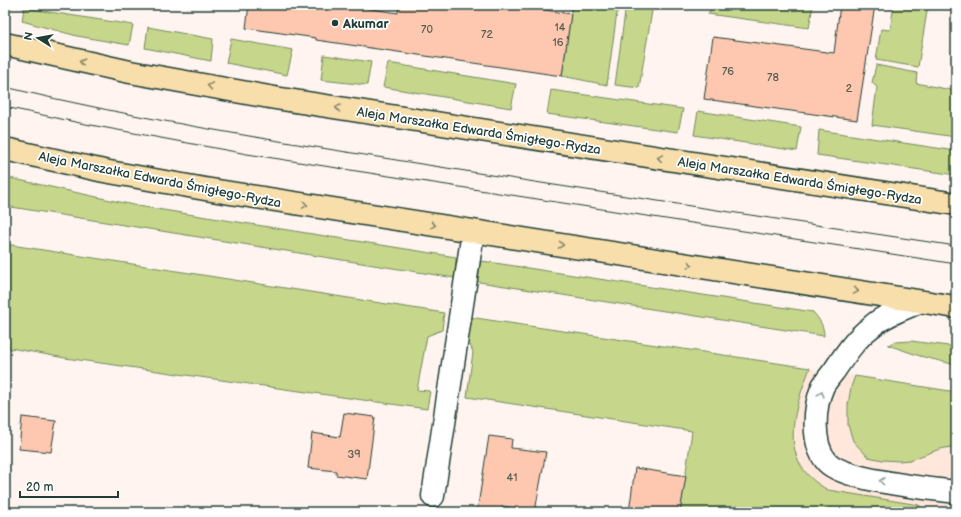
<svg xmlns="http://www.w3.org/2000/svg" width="961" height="517" font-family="'Balsamiq Sans',sans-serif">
<rect width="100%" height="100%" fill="#fff4ef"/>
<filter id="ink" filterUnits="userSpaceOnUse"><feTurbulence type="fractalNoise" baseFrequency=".025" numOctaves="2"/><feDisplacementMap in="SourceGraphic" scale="8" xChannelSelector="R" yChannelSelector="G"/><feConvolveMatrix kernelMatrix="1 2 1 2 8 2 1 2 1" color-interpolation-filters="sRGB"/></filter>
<g filter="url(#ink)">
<!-- built -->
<path fill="#ffe7dc" d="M 708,353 L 956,392 L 956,512 L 680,512 Z"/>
<!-- green -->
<path fill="#c6d78b" stroke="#728a60" d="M 572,5 L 618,5 L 607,85 L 562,76 Z
M 626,5 L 653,5 L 639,88 L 615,85 Z
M 721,5 L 813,5 L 809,28 L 708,14 L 710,10 Z
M 894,5 L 928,5 L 918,67 L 876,60 L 881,29 L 890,30 Z
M 24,8 L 133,25 L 129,45 L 77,36 L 22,21 Z
M 148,27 L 213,39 L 211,61 L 145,48 Z
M 231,39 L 293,50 L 287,75 L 226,63 Z
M 324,55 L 371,62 L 367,85 L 321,80 Z
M 388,63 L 516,84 L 511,108 L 383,87 Z
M 876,65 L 917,73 L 916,83 L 956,91 L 956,137 L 872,125 L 877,87 L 872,83 Z
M 551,90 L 683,109 L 678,132 L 547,114 Z
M 698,111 L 801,127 L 797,151 L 694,135 Z
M 819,130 L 956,151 L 956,175 L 817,155 Z
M 5,177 L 138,206 L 456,257 L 455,278 L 5,206 Z
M 5,244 L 444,313 L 442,330 L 427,336 L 417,390 L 430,391 L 427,409 L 65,358 L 5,347 Z
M 482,261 L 813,312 C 820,320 824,326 824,336 L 473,281 L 477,267 Z
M 469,317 L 810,368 C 793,412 776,462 828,490 L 919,505 L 922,509 L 921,512 L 892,509 L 891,512 L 680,512 L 692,431 L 467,397 L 473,352 L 466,335 Z
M 911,341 L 956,347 L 956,354 L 952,364 L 920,356 L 888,345 L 895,342 Z
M 855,376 L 956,392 L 956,446 L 940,449 L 910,460 L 899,461 L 883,460 L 868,457 L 853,441 L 848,425 L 848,405 L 851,387 Z"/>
<!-- building -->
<path fill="#fec8b0" stroke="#1f3d34" d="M 249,5 L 344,5 L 398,13 L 399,5 L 513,5 L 571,14 L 562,76 L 316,40 L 316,38 L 246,28 Z
M 840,5 L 875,5 L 857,120 L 704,99 L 713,37 L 834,53 Z
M 344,413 L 375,417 L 367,479 L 336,475 L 336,471 L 308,468 L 312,433 L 340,437 Z
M 22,417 L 56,421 L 51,452 L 19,449 Z
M 489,436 L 512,439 L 511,448 L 546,452 L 535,511 L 503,506 L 502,512 L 477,512 Z
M 635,468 L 686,476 L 680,512 L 629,512 Z"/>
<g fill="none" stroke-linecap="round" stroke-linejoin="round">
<!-- minor casing -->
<g stroke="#1f3d34" stroke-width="25">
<path id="minor" d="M 919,302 C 903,309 884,315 871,327 C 855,339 845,355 834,371 C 830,376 826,381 823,386 C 814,406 811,444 827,462 C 845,481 928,488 956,492
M 433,496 L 473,232"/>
</g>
<!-- major casing -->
<g stroke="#1f3d34" stroke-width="25">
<path id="major" d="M 5,44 L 130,72 L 275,98 L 956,204
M 5,149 L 104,171 L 205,189 L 956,307"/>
</g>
<!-- minor -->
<use href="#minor" stroke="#fff" stroke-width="22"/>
<!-- major -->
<use href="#major" stroke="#f8deab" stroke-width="22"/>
<!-- tram -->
<path stroke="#1f3d34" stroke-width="1" d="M 5,87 C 140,120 278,141 415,163 C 595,192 776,219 956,246
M 5,107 L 80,123 L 247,154 L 956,264"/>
</g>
<!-- one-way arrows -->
<defs><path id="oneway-chevron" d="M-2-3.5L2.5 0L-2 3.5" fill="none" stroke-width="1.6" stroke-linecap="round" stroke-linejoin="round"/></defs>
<g stroke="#81856a">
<use href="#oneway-chevron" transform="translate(82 62) rotate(-168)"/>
<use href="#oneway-chevron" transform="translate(210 86) rotate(-170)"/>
<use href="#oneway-chevron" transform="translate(338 108) rotate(-171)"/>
<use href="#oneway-chevron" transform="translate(660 158) rotate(-171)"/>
<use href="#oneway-chevron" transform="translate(305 205) rotate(9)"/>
<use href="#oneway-chevron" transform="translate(433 225) rotate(9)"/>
<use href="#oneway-chevron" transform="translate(561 245) rotate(9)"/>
<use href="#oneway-chevron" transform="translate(690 265) rotate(9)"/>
<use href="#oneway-chevron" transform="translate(856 291) rotate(9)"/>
</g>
<g stroke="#8f9e9a">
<use href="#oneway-chevron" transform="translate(821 394) rotate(-75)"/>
<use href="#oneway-chevron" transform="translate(882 481) rotate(-172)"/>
</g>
</g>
<!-- markers -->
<circle fill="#1f3d34" stroke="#fff" stroke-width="1.5" cx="335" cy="23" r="4"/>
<g text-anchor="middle" stroke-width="3.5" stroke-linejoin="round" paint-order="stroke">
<!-- number labels -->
<g font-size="11" fill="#576053">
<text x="560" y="31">14</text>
<text x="427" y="33">70</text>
<text x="487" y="38">72</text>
<text x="558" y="46">16</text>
<text x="728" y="75">76</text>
<text x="773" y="81">78</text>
<text x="849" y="92">2</text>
<text x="354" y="458">39</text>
<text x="512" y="481">41</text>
</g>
<!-- poi labels -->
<g font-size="13" font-weight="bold" fill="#1f3d34" stroke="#fff" text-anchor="start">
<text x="343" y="28">Akumar</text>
</g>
<!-- street labels -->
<g font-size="13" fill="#1f3d34" stroke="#fff">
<text transform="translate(479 130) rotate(9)" y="5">Aleja Marszałka Edwarda Śmigłego-Rydza</text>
<text transform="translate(160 179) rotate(11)" y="5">Aleja Marszałka Edwarda Śmigłego-Rydza</text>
<text transform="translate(800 180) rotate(9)" y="5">Aleja Marszałka Edwarda Śmigłego-Rydza</text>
</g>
</g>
<!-- margin -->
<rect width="961" height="517" fill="none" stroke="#fff" stroke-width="20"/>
<rect x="10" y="10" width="941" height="497" fill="none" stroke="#1f3d34" stroke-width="1.5" filter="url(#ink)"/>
<!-- north arrow -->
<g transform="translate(38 38) rotate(281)" stroke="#ffffff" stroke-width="3" paint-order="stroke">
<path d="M0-3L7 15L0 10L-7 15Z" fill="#1f3d34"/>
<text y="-6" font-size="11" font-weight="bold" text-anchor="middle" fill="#1f3d34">N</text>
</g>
<!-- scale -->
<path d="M20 491v6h98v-6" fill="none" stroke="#1f3d34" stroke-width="2"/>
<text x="26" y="491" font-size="12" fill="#1f3d34" stroke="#ffffff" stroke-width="3" paint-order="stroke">20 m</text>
</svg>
